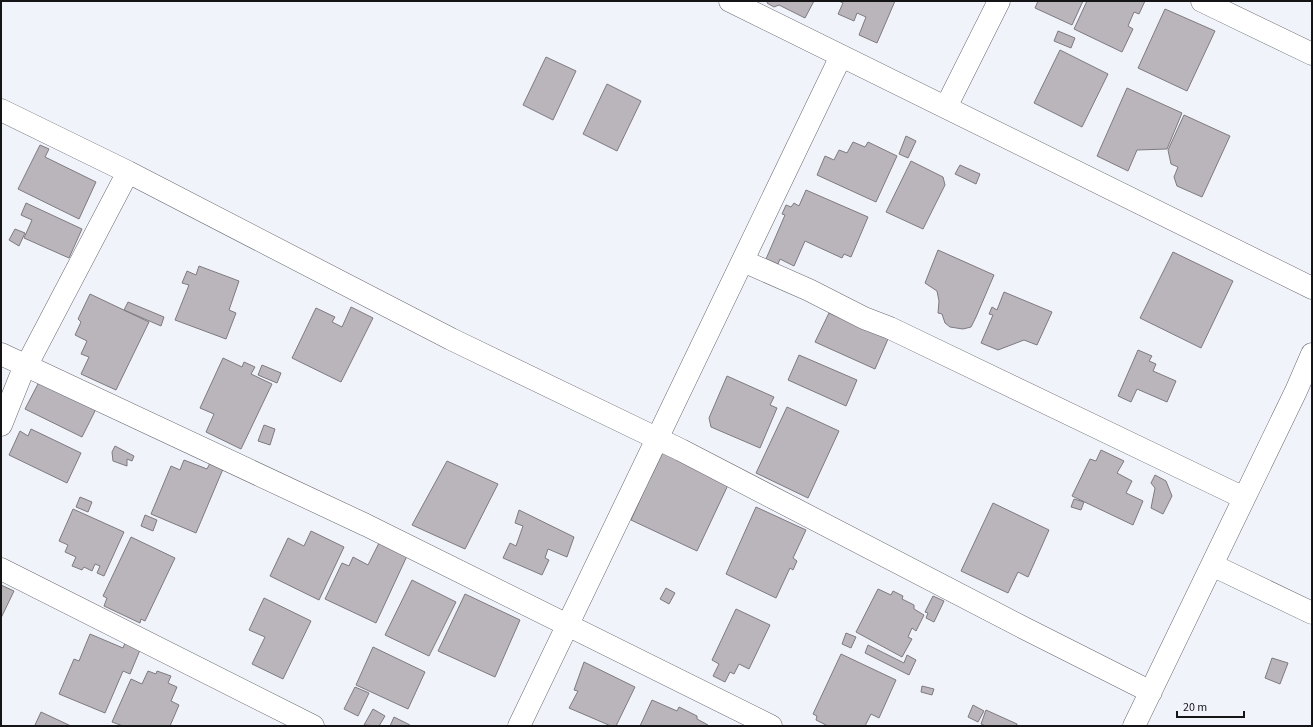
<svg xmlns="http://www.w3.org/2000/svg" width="1313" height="727" font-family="'Source Sans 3',sans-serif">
<rect width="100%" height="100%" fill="#f1f3fb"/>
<!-- building -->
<path fill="#b9b5bb" stroke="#7e7a80" d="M 768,1 L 814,1 L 805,18 L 779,5 L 774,7 L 767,3 Z
M 839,1 L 895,1 L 877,43 L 859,35 L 866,17 L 857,13 L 854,21 L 838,14 L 843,3 Z
M 1038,1 L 1083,1 L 1072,25 L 1035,8 Z
M 1087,1 L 1145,1 L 1139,14 L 1134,12 L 1128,26 L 1133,29 L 1122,52 L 1074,29 Z
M 1165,9 L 1215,31 L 1187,91 L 1138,68 Z
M 1058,31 L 1075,38 L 1071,48 L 1054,41 Z
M 1060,50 L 1108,74 L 1082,127 L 1034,103 Z
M 546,57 L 576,71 L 553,120 L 523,105 Z
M 607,84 L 641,101 L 617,151 L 583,134 Z
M 1127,88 L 1182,113 L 1167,149 L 1137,150 L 1128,171 L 1097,156 Z
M 1184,115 L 1230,136 L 1202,197 L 1177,186 L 1174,177 L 1178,167 L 1171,164 L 1168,150 Z
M 906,136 L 916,141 L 908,158 L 899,154 Z
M 853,142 L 865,147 L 868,142 L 897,156 L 876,202 L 817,175 L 825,156 L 834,160 L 839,150 L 847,153 Z
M 40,145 L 49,149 L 45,157 L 96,182 L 79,219 L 18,189 Z
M 911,161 L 943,177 L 945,185 L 923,229 L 886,212 Z
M 960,165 L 980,174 L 976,184 L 955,174 Z
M 806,190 L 868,217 L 851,257 L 844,254 L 842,258 L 805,241 L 794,266 L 780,259 L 778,264 L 766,259 L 785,215 L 782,214 L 786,205 L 791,207 L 794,203 L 799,206 Z
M 26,203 L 82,229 L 69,258 L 24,238 L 32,220 L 21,215 Z
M 15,229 L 25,233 L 19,246 L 9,240 Z
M 938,250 L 994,275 L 976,317 L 971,327 L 963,329 L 950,327 L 945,323 L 942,314 L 938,313 L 939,301 L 937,291 L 925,283 Z
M 1173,252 L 1233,281 L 1201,348 L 1140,318 Z
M 199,266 L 239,281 L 229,310 L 236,313 L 226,339 L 175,320 L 189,285 L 182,283 L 187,271 L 196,275 Z
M 1004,292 L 1052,312 L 1037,345 L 1024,340 L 998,350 L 981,343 L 993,315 L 989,314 L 992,307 L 997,310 Z
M 90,294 L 149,322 L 116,390 L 81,374 L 89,357 L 81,354 L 87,341 L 75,335 L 81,322 L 78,319 Z
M 128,302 L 164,317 L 161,326 L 124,310 Z
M 351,307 L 373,318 L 341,382 L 292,358 L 316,308 L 335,317 L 332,322 L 342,327 Z
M 829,313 L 888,339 L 875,369 L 815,342 Z
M 1138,350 L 1152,356 L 1149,361 L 1156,364 L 1153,371 L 1176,381 L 1167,402 L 1137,389 L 1131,402 L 1118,396 Z
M 799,355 L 857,380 L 846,406 L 788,380 Z
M 223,358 L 242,367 L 244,362 L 255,367 L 251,374 L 272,384 L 241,449 L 206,432 L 214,414 L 200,408 Z
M 262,365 L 281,373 L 277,383 L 258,375 Z
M 727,376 L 774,397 L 770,405 L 777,408 L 760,448 L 711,427 L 709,418 Z
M 39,382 L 96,409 L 82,437 L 25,409 Z
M 787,407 L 839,431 L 808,498 L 756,473 Z
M 264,425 L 275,429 L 270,445 L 258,441 Z
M 31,429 L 81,453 L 67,483 L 9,455 L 20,431 L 28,436 Z
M 115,446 L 134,456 L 132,461 L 127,459 L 127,466 L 113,461 L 112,452 Z
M 1101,450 L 1124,461 L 1117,473 L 1132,481 L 1126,493 L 1143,501 L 1133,525 L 1072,496 L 1090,459 L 1096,461 Z
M 663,452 L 729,483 L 697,551 L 631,520 L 644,491 L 639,489 L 645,477 L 650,479 Z
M 184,460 L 207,469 L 210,463 L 223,469 L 196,533 L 151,514 L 171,466 L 180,470 Z
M 447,461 L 498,484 L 465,549 L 412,525 Z
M 1155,475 L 1166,481 L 1172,496 L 1163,514 L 1151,508 L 1155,488 L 1151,483 Z
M 80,497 L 92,502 L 88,512 L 76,507 Z
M 1074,499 L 1084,502 L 1081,510 L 1071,507 Z
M 993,503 L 1049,530 L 1028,577 L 1018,572 L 1008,593 L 961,571 Z
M 756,507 L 806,530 L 793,558 L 797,561 L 793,570 L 790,568 L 776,598 L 726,574 Z
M 73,509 L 124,532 L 104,576 L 97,573 L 100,566 L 95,564 L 92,571 L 84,567 L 82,570 L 72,566 L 76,557 L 65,552 L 68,545 L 59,541 Z
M 519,510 L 574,537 L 567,557 L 548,549 L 545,558 L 549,560 L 542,575 L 503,558 L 510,543 L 516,546 L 523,526 L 515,523 Z
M 145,515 L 157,520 L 153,531 L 141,526 Z
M 311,531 L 344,547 L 319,600 L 270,576 L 288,538 L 304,546 Z
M 131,537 L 175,558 L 145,621 L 141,619 L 140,623 L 104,606 L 107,598 L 103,596 Z
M 379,543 L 407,556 L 376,623 L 325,599 L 342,563 L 349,566 L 353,557 L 368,565 Z
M 412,580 L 456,602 L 429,656 L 385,635 Z
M 1,585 L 14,591 L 1,618 Z
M 666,588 L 675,593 L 669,604 L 660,599 Z
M 878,589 L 891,595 L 893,591 L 903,596 L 902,599 L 914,605 L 914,609 L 924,615 L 916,631 L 912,628 L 908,637 L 912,639 L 902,657 L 856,632 Z
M 465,594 L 520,620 L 495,677 L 438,651 Z
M 933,596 L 944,601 L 934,622 L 926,618 L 928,613 L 925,612 Z
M 264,598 L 311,621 L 283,679 L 252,664 L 265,637 L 249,630 Z
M 736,609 L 770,625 L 749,669 L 739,664 L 734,674 L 730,672 L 725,682 L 713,676 L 719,664 L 712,660 Z
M 846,633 L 856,637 L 851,648 L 842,644 Z
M 90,634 L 123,648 L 125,643 L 140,650 L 130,674 L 123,671 L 105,713 L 59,694 L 74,659 L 79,661 Z
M 868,645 L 904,663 L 907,655 L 916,660 L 909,675 L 865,653 Z
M 373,647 L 425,672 L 408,709 L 356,685 Z
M 841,654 L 896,680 L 879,718 L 871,714 L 865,726 L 828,726 L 816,720 L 817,716 L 813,714 Z
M 1272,658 L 1288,663 L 1280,684 L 1265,678 Z
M 584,662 L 635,687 L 616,726 L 611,726 L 569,708 L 578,691 L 574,690 Z
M 148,671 L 156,674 L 157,671 L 171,676 L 168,683 L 177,687 L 171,701 L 179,705 L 170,726 L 123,726 L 112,722 L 131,679 L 142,684 Z
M 922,686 L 934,689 L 932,695 L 921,692 Z
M 355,687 L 369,693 L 358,716 L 344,709 Z
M 652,700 L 677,711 L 679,707 L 697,716 L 697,719 L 708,725 L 708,726 L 640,726 Z
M 973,705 L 984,711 L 978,722 L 968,717 Z
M 373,709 L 385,716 L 379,726 L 364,725 Z
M 986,710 L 1017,724 L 1017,726 L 986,726 L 981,724 Z
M 41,712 L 71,726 L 36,726 L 35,725 Z
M 394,717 L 410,725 L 410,726 L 390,726 Z"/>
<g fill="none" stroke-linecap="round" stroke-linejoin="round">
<!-- minor casing -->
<g stroke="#686970" stroke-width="23">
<path id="minor" d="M 730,1 L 1312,288
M 1202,1 L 1312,54
M 946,107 L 999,1
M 1,110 L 128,172 L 451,339 L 681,450 L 1024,628 L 1151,692
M 743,261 L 809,290 L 864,318 L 890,328 L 1244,498
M 1,354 L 366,525 L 771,726
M 1,425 L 25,365 L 31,357 L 128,172
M 1212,565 L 1312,613
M 1,569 L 313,726
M 519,726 L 841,56
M 1134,726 L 1296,391 L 1312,354"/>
</g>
<!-- minor -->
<use href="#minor" stroke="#fff" stroke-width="22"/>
</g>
<!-- border -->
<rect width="1313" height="727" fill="none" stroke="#151518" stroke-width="4"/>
<!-- scale -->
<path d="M1177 711v6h67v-6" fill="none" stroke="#151518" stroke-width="2"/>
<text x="1183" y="711" font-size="12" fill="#151518" stroke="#f1f3fb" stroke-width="3" paint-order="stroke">20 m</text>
</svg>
